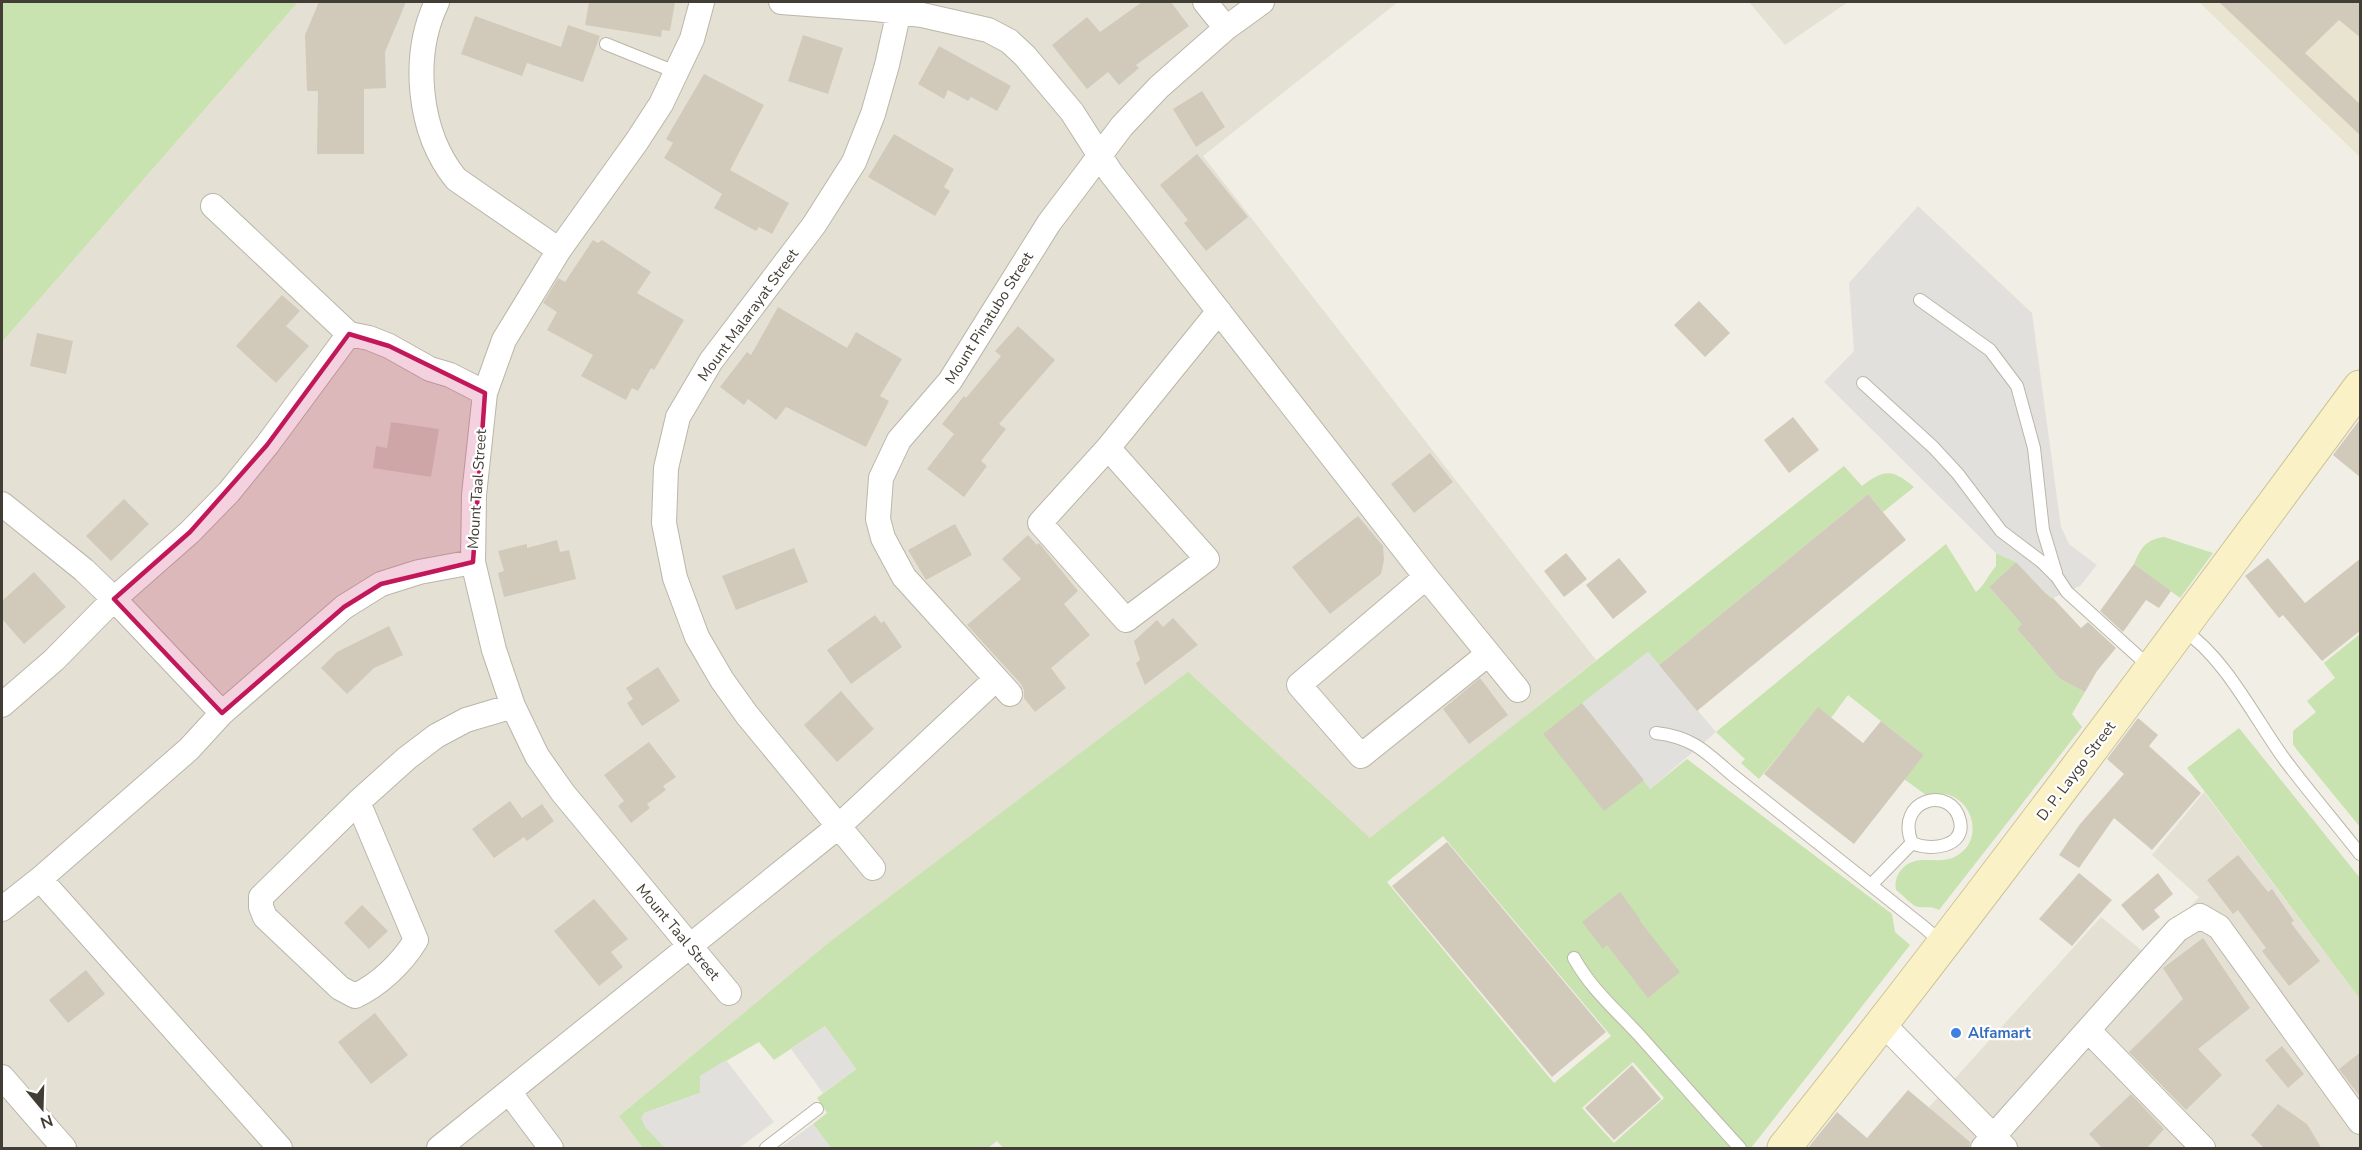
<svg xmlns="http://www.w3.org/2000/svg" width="2362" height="1150" font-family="'Nunito Sans',sans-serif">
<rect width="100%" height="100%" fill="#f1eee5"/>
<!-- residential -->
<path fill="#e4e0d3" d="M 298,2 L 1398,2 L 1203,156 L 1596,660 L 1370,839 L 1188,673 L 832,940 L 620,1115 L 643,1148 L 2,1148 L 2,342 Z
M 1749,2 L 1848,2 L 1785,45 Z
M 2204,792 L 2360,999 L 2360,1148 L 1892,1148 L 2101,917 L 2146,954 L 2199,897 L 2152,855 Z"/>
<!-- education -->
<path fill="#e9e4d0" d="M 2199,2 L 2360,2 L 2360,157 Z"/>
<!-- green -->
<path fill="#c8e2b0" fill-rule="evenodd" d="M 2,2 L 298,2 L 2,342 Z
M 1844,466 L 1862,486 C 1885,469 1892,469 1914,487 L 1883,512 L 1868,494 L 1659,665 L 1648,652 L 1544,734 L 1644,780 L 1650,789 L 1687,759 L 1892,914 L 1895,932 L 1910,945 L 1751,1148 L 1003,1148 L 997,1141 L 988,1148 L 831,1148 L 813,1124 L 827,1113 L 817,1098 L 856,1069 L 825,1026 L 774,1060 L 759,1042 L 700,1076 L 700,1093 L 644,1113 L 665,1148 L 643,1148 L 619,1116 L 832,940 L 1188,672 L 1370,838 ZM 1443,836 L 1611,1036 L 1554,1083 L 1387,882 ZM 1633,1062 L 1664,1098 L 1614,1143 L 1582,1108 Z
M 2164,537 L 2213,553 L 2180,598 L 2134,564 C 2141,548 2145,540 2164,537 Z
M 1946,544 L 1976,592 C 1985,585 1988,575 1996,566 L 1996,553 L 2016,562 L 1989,587 L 2014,615 L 2043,591 L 2053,598 L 2017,629 L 2060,679 L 2085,692 L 2072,714 L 2082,727 L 1939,910 C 1931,906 1926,908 1918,907 C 1911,905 1903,895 1896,890 C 1893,874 1906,860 1923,860 C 1939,860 1953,863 1966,848 C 1980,831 1971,802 1949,795 C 1942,793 1934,794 1926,795 L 1904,779 L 1924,755 L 1848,695 L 1831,718 L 1818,708 L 1759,779 L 1741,763 L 1745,759 L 1716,732 Z
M 2360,634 L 2360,827 L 2297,750 L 2293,744 L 2293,731 L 2316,712 L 2307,701 L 2335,678 L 2324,663 Z
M 2239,728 L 2360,878 L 2360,999 L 2187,768 Z"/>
<!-- parking -->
<path fill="#e2e0dd" d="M 1918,206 L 2032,313 L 2061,527 L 2069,544 L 2097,565 L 2080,586 L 2053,598 L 2043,591 L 2016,562 L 1996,553 L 1824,382 L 1854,351 L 1849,283 Z
M 1648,652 L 1716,732 L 1650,789 L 1582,703 Z
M 825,1026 L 856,1069 L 823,1093 L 791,1049 Z
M 726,1060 L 774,1122 L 739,1148 L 665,1148 L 645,1127 L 641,1118 L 644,1113 L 700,1093 L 700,1076 Z
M 813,1124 L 831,1148 L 780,1148 Z"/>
<!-- building -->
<path fill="#d1cabb" d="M 319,2 L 406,2 L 385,52 L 386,88 L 364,89 L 364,154 L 317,154 L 318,91 L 307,91 L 305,35 Z
M 589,2 L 675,2 L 670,31 L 662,30 L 661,37 L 585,25 Z
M 1142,2 L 1171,2 L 1189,26 L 1136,65 L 1139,68 L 1119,85 L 1108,72 L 1087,89 L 1052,45 L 1087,17 L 1100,32 Z
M 2219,2 L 2361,2 L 2361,38 L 2339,20 L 2305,53 L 2361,105 L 2361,136 Z
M 475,16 L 561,47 L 568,25 L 600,36 L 583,82 L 527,63 L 522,76 L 461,54 Z
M 803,35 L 843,48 L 828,94 L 788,81 Z
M 939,46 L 1011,86 L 997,111 L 971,97 L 968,101 L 948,90 L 944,99 L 918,84 Z
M 704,74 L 764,105 L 730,170 L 789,203 L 772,234 L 759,227 L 756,231 L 714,208 L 722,194 L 664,158 L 673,143 L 666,139 Z
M 1202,91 L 1225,127 L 1196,147 L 1173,109 Z
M 894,134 L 954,169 L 944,187 L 950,191 L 935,216 L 868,177 Z
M 1197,154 L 1248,217 L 1206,251 L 1184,223 L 1188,220 L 1160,185 Z
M 593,240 L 598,243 L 602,240 L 651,272 L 637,293 L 684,320 L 654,370 L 651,368 L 638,391 L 632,388 L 626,400 L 581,376 L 593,355 L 547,330 L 557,312 L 543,303 L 558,278 L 565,282 Z
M 282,295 L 300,311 L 286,326 L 309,346 L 276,383 L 236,346 Z
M 1699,301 L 1730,333 L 1705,357 L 1674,325 Z
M 778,307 L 847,348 L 856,332 L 902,359 L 880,396 L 889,401 L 866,447 L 786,407 L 776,420 L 748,399 L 744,405 L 720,387 L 747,352 L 751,355 Z
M 1018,326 L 1055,360 L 999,424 L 1006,429 L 981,461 L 987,466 L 964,497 L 927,469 L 954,434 L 942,424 L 964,396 L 966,398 L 1001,356 L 995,351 Z
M 37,333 L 73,341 L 66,374 L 30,366 Z
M 1793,417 L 1819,450 L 1789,473 L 1764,440 Z
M 2361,418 L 2361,478 L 2333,455 Z
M 391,422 L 439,429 L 431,477 L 373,468 L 376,446 L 387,448 Z
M 1430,453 L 1453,482 L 1414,513 L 1391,484 Z
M 1868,494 L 1906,540 L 1697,711 L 1659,665 Z
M 124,499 L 149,524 L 111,561 L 86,536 Z
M 1358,516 L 1383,546 L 1384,560 L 1381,574 L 1330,614 L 1292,567 Z
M 955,524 L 972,555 L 926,580 L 908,550 Z
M 1028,535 L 1037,545 L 1039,543 L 1078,591 L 1064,604 L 1090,635 L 1051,668 L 1066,688 L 1035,712 L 1024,698 L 1024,690 L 1021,684 L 967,625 L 1021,579 L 1002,559 Z
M 557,540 L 560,552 L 569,550 L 576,579 L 504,597 L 498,573 L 504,571 L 498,551 L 527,544 L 527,548 Z
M 794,548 L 808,582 L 736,610 L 722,576 Z
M 1566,553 L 1587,579 L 1564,597 L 1544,571 Z
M 1619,558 L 1647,592 L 1613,619 L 1586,585 Z
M 2268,558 L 2305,603 L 2361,558 L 2361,630 L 2322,661 L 2283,615 L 2279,618 L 2245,576 Z
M 2016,562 L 2051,599 L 2053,598 L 2081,628 L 2088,622 L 2116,648 L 2097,671 L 2085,692 L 2060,679 L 2017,629 L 2022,624 L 1989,587 Z
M 2134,564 L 2171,591 L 2159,608 L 2146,600 L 2123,632 L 2100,611 Z
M 34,572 L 66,607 L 24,644 L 2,619 L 2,601 Z
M 875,615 L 881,623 L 884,621 L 902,647 L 851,684 L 827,650 Z
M 1173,618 L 1198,645 L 1145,685 L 1136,663 L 1140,660 L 1134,641 L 1157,620 L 1163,627 Z
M 389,626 L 403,655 L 374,668 L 347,694 L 321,668 L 337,652 Z
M 658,667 L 680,701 L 642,726 L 627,703 L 633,699 L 626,688 Z
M 1480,678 L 1508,715 L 1469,744 L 1443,709 Z
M 841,691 L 874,729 L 837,762 L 804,725 Z
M 1582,703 L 1644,780 L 1604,811 L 1543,734 Z
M 1818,707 L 1863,743 L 1881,721 L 1924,755 L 1854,844 L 1764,774 Z
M 2138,718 L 2158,735 L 2149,746 L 2201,793 L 2152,850 L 2114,818 L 2079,868 L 2059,855 L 2080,824 L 2124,774 L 2107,759 Z
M 649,742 L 676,777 L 663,786 L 666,790 L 647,804 L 650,808 L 631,823 L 618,806 L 624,801 L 604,775 Z
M 510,801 L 522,818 L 542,804 L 554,821 L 527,841 L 524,837 L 494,858 L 472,829 Z
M 1447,842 L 1606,1032 L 1552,1077 L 1392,886 Z
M 2238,855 L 2268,892 L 2272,889 L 2294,921 L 2291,923 L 2320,961 L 2289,986 L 2262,951 L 2266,948 L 2238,910 L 2233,914 L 2207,880 Z
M 2079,873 L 2112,900 L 2072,946 L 2039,919 Z
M 2158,873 L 2173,894 L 2154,910 L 2160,917 L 2143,931 L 2121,905 Z
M 1620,892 L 1640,919 L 1639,920 L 1680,972 L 1648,998 L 1607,945 L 1603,949 L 1582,922 Z
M 594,899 L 628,939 L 611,952 L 623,967 L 599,986 L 554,931 Z
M 362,905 L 388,931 L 369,949 L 344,923 Z
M 2203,938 L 2250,1008 L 2198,1049 L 2222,1075 L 2186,1110 L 2129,1052 L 2183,999 L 2163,968 Z
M 86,970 L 105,994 L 68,1023 L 49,1000 Z
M 375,1013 L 408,1055 L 371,1084 L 338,1042 Z
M 2282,1046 L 2304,1074 L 2288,1088 L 2265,1060 Z
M 2361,1052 L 2361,1098 L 2339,1069 Z
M 1632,1065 L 1661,1099 L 1614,1140 L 1585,1108 Z
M 1908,1090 L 1970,1142 L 1969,1149 L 1807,1149 L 1837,1112 L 1867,1138 Z
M 2131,1094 L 2164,1129 L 2146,1149 L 2103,1149 L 2089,1134 Z
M 2278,1104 L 2307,1124 L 2322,1149 L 2265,1149 L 2251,1135 Z"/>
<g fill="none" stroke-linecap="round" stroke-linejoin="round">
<!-- service casing -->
<g stroke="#bbb6a8" stroke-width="14">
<path id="service" d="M 606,44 L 678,73
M 1920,300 L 1990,350 L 2017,386 L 2034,448 L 2043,530 L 2056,573
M 1863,383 L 1933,447 L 1958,474 L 2001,531 L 2042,562 L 2057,577 L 2067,592 L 2152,669
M 2183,630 C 2225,657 2255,719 2285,760 C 2309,792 2335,822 2360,854
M 1656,733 C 1691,737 1704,750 1730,773 L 1925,928 L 1943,944
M 1871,885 L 1912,843 C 1929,851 1966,848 1960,821 C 1952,784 1894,799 1912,843
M 1574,958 C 1591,989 1616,1010 1639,1035 C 1673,1073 1706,1111 1740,1148
M 766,1148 L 817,1109"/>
</g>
<!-- minor casing -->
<g stroke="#bbb6a8" stroke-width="26">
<path id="minor" d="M 437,2 C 411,56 418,132 456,179 L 559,250
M 702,2 L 692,39 L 661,104 L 637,141 L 559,250 L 504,340 L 485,393 L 474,495 L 473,562 L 494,650 L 513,706 L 537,756 L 563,793 L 729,993
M 781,2 L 876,9 L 922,15 L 988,30 L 1009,41 L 1025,56 L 1072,112 L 1111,173 L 1426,577 L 1518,690
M 1205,2 L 1226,28
M 213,206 L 349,334 L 369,338 L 389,346 L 430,369 L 450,375 L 485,393
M 1108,448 L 1207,559 L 1126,620 L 1040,523 L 1108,448 L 1219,311
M 2,504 L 84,570 L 114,599 L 222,713
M 1426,577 L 1299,685 L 1361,756 L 1488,654
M 1010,694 L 904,577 L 883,538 L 878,519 L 881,478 L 899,440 L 950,381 L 1049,223 L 1122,126 L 1159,87 L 1226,28 L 1262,2
M 2,705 L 54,660 L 114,599 L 190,532 L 229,492 L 267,445 L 349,334
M 358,802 L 416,940 C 402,963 379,985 355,996 L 340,988 L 265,917 L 261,907 L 261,897 L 358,802 L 407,758 L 436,736 L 466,720 L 513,706
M 873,868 L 747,715 L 722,680 L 697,637 L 675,578 L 664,523 L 666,468 L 678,417 L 711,361 L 814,225 L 854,162 L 873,114 L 887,65 L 901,2
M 40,879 L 280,1148
M 2,909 L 40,879 L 189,749 L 222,713 L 344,607 L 381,584 L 419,572 L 473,562
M 1883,1024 L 2005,1148
M 2088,1030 L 2203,1148
M 2,1077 L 64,1148
M 509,1092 L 551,1148
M 439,1148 L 839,826 L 996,679
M 1983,1148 L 2177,930 L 2200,916 L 2219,927 L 2360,1122"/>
</g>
<!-- secondary casing -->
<g stroke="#cdc397" stroke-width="35">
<path id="secondary" d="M 1784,1148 C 1982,899 2171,643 2360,387"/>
</g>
<!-- service -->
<use href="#service" stroke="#fff" stroke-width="12"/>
<!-- minor -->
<use href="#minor" stroke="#fff" stroke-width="24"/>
<!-- secondary -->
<use href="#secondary" stroke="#faf1c6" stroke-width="33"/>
</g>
<!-- marked area -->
<path fill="#c2185b" fill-opacity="0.2" stroke="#c2185b" stroke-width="4.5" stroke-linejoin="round" d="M 349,334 L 389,346 L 485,393 L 473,562 L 381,584 L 344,607 L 222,713 L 114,599 L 190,532 L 267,445 Z"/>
<!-- markers -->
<circle fill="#3f7fe0" stroke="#fff" stroke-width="2" cx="1956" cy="1033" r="6"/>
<g text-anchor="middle" stroke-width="4.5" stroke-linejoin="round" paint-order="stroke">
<!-- street labels -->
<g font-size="15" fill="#433e35" stroke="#fff">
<text transform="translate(748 315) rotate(-54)" y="5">Mount Malarayat Street</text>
<text transform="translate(989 318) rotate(-58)" y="5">Mount Pinatubo Street</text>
<text transform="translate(477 489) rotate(-86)" y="5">Mount Taal Street</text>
<text transform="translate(2076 771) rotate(-53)" y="5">D. P. Laygo Street</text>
<text transform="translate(678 932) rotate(50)" y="5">Mount Taal Street</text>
</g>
<!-- shop labels -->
<g font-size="15" font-weight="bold" fill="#366cbe" stroke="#fff" text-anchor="start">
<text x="1968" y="1038">Alfamart</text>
</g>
</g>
<!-- border -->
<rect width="2362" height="1150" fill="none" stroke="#433e35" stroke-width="6"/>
<!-- north arrow -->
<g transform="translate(42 1108) rotate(161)" stroke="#ffffff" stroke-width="4.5" paint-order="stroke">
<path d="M0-4.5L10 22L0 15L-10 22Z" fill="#433e35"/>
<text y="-9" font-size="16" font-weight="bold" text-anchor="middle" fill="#433e35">N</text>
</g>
</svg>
